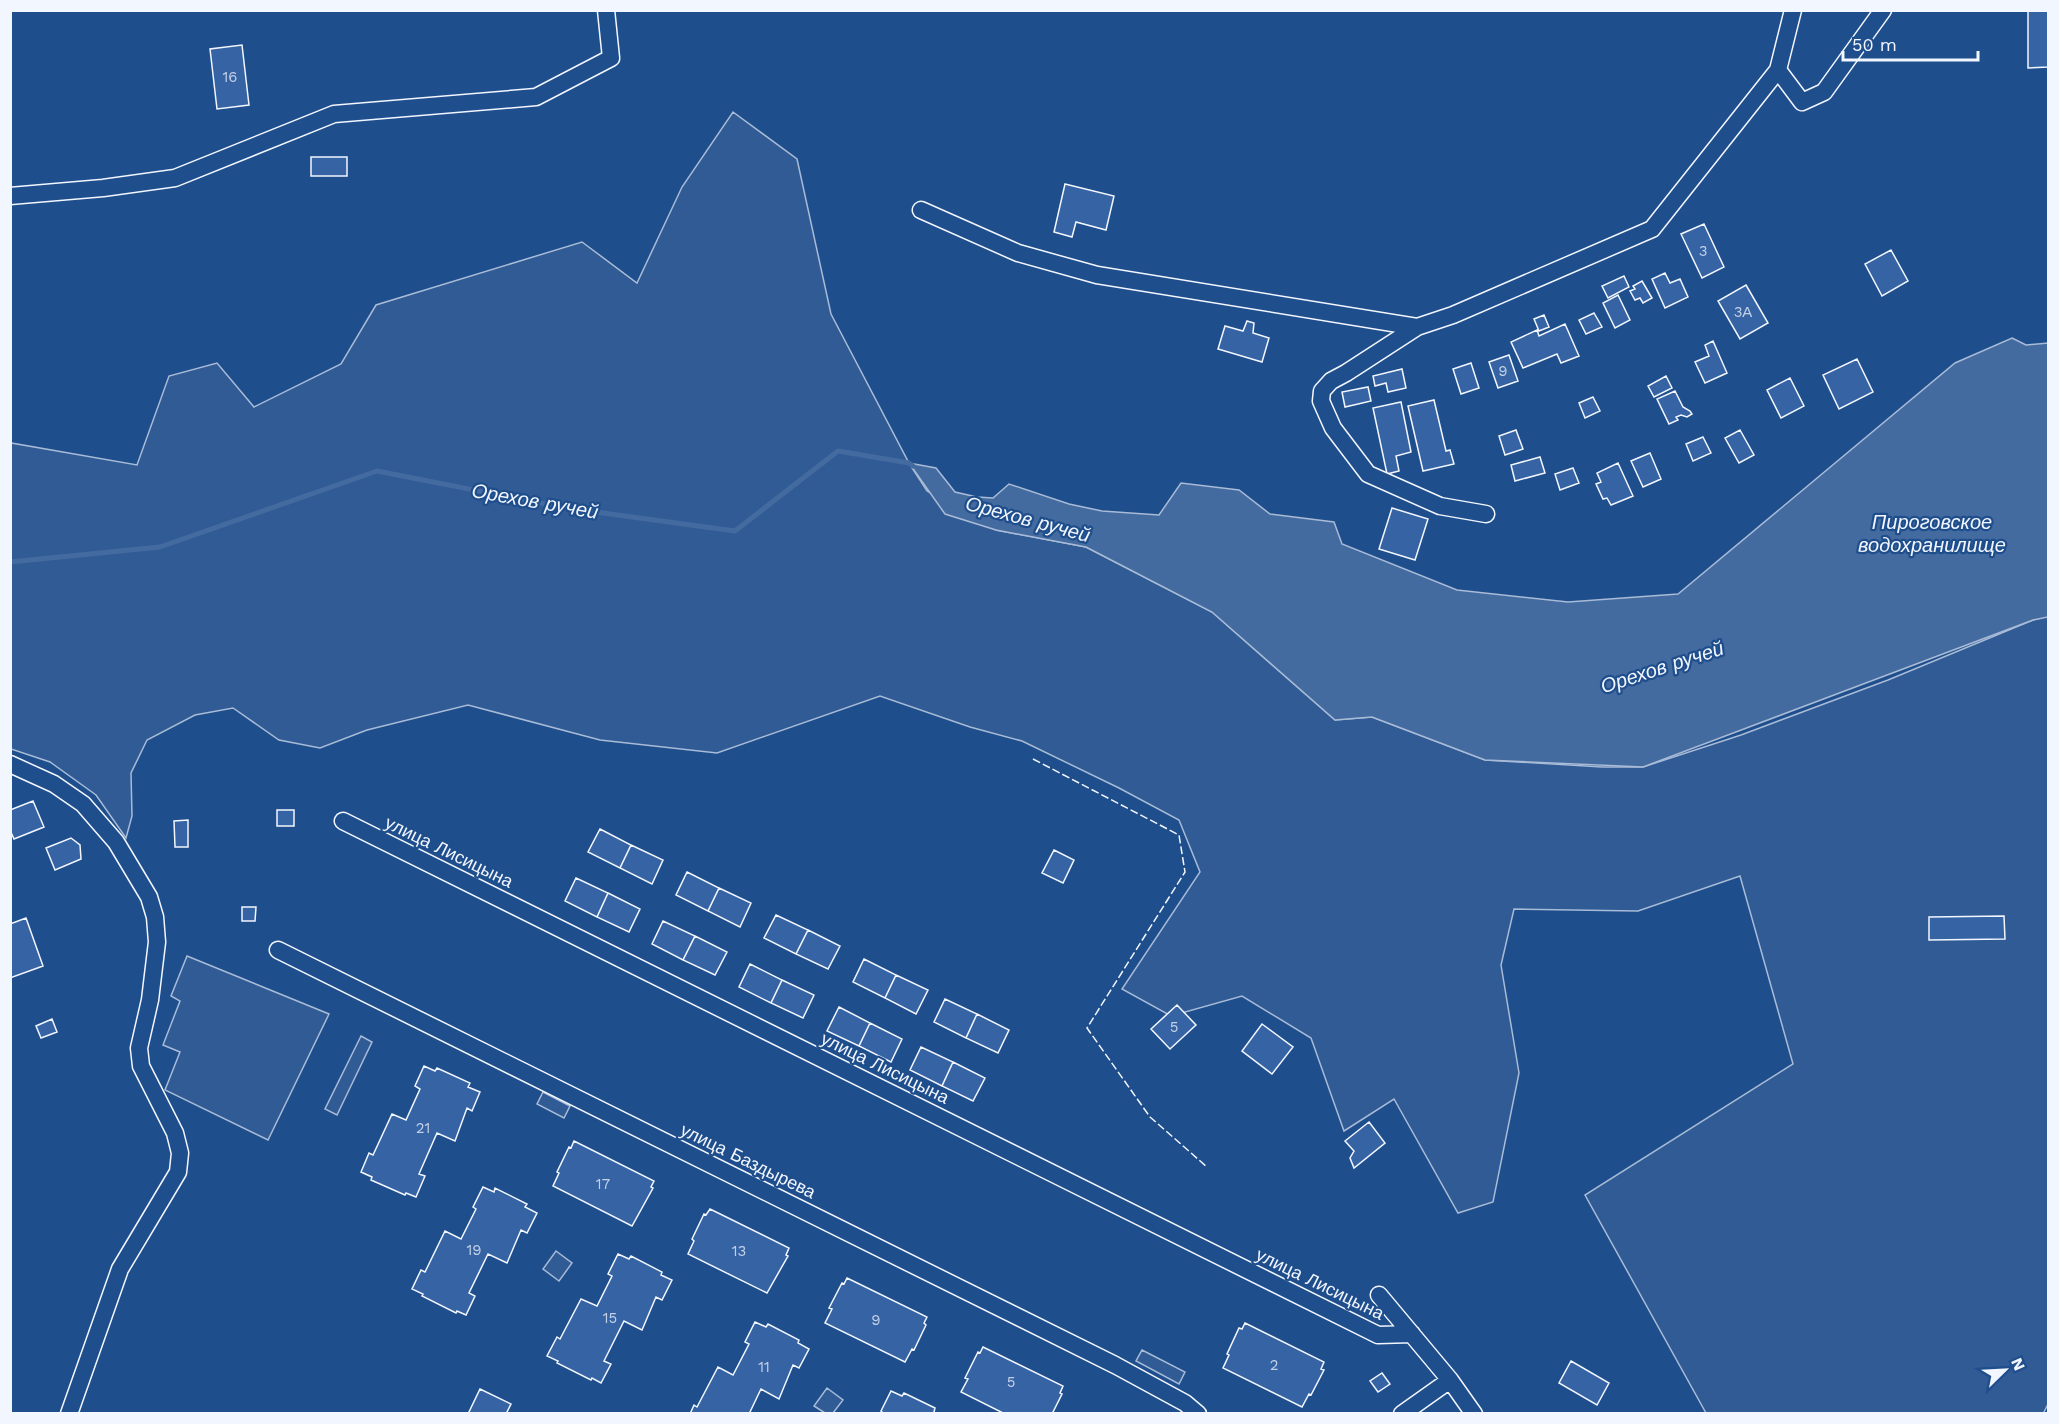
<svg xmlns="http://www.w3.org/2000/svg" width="2059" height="1424" font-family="'Work Sans',sans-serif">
<rect width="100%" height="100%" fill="#1f4e8c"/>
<!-- built -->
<path fill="#305b95" stroke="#a8bbd7" stroke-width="1.5" d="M 733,112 L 797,159 L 831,314 L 909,463 L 927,491 L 996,530 L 1086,547 L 1212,612 L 1335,720 L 1372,717 L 1485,760 L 1602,767 L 1643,767 L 1741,735 L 1888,680 L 2033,620 L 2048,616 L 2048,1404 L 2043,1414 L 1706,1413 L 1585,1195 L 1793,1064 L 1740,876 L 1638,911 L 1514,909 L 1501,965 L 1519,1073 L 1493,1202 L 1458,1213 L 1394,1099 L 1344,1131 L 1311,1038 L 1242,996 L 1171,1016 L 1122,989 L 1200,872 L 1179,820 L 1119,788 L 1022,741 L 970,727 L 880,696 L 717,753 L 600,740 L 468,705 L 367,730 L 320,748 L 279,740 L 233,708 L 195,715 L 147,740 L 131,773 L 132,816 L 126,838 L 96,795 L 50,762 L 11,749 L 11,443 L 137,465 L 169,376 L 217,363 L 254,407 L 341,364 L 376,305 L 582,242 L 637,283 L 682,187 Z
M 187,956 L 329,1014 L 268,1140 L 165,1090 L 180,1052 L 163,1045 L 180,1001 L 171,996 Z
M 361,1036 L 372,1042 L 337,1115 L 325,1109 Z
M 543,1092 L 570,1106 L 564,1118 L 537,1104 Z
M 556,1251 L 572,1263 L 559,1281 L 543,1269 Z
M 1142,1350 L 1185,1372 L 1179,1384 L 1136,1361 Z
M 827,1388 L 843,1400 L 833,1413 L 825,1413 L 814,1406 Z"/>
<!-- water -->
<path fill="#446ba0" stroke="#a8bbd7" stroke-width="1.5" d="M 2012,338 L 2026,345 L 2048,343 L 2048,617 L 2033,620 L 1643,767 L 1485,760 L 1372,717 L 1335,720 L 1212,612 L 1086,547 L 996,530 L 945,514 L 909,463 L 936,468 L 955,492 L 977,497 L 993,498 L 1009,484 L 1069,504 L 1102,511 L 1159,515 L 1181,483 L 1239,490 L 1270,514 L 1334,522 L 1342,544 L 1457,590 L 1568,602 L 1678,594 L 1955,363 Z"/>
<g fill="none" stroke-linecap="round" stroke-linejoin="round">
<!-- stream -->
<path stroke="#446ba0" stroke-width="5" d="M 10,562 L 160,547 L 377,471 L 566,508 L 735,531 L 838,451 L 909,463 L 913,466"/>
</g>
<!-- building -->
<path fill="#3563a3" stroke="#f2f6ff" stroke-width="1.5" d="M 2028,10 L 2048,10 L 2048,67 L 2028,68 Z
M 242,45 L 249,105 L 217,109 L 210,49 Z
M 311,157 L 347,157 L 347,176 L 311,176 Z
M 1065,184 L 1114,196 L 1106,230 L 1076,222 L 1072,237 L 1054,232 Z
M 1704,224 L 1724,267 L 1702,278 L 1681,234 Z
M 1891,250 L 1908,281 L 1882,296 L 1865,264 Z
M 1665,273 L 1670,283 L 1680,279 L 1688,297 L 1665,308 L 1652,279 Z
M 1624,276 L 1629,287 L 1608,298 L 1602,286 Z
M 1642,281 L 1652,298 L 1643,303 L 1640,298 L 1635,300 L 1630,291 L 1635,289 L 1633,286 Z
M 1746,285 L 1768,323 L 1740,339 L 1718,301 Z
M 1618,295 L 1630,320 L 1615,328 L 1603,303 Z
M 1594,313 L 1602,327 L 1586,334 L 1579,320 Z
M 1544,315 L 1549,327 L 1539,331 L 1534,319 Z
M 1247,321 L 1254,323 L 1253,333 L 1269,338 L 1262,362 L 1218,349 L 1225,326 L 1243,331 Z
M 1565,324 L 1579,356 L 1561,363 L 1557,354 L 1523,368 L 1511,342 L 1537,330 L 1539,336 Z
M 1713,341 L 1727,373 L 1705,383 L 1695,362 L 1709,356 L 1705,345 Z
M 1509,355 L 1518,381 L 1498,388 L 1489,362 Z
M 1857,359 L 1873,392 L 1839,409 L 1823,375 Z
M 1471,363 L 1479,388 L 1461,394 L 1453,369 Z
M 1402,369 L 1406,388 L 1388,392 L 1386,383 L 1375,386 L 1373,376 Z
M 1666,376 L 1672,388 L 1654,397 L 1648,386 Z
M 1790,378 L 1804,406 L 1781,418 L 1767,390 Z
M 1368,387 L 1371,401 L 1345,407 L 1342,392 Z
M 1675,391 L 1683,407 L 1690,411 L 1692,414 L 1687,417 L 1681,415 L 1676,417 L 1678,420 L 1669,424 L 1657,399 Z
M 1593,397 L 1600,411 L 1585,418 L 1579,403 Z
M 1434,400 L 1446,451 L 1450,450 L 1454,464 L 1423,471 L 1408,406 Z
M 1401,402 L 1411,452 L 1396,456 L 1399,471 L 1387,474 L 1373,408 Z
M 1516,430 L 1523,449 L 1505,455 L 1499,436 Z
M 1740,430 L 1754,455 L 1739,463 L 1725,438 Z
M 1703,437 L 1711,453 L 1693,461 L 1686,444 Z
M 1650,453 L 1661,479 L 1643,487 L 1631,461 Z
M 1540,457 L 1545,473 L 1515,481 L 1511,465 Z
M 1618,463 L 1633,496 L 1611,505 L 1607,498 L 1603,499 L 1596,484 L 1601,482 L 1597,473 Z
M 1573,468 L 1579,483 L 1560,490 L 1555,474 Z
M 1392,508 L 1428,519 L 1415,560 L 1379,549 Z
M 33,801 L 44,827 L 14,839 L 10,830 L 10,810 Z
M 277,810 L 294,810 L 294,826 L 277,826 Z
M 188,820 L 188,847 L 175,847 L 174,821 Z
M 600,829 L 631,845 L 620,868 L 588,852 Z
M 71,838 L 80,845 L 81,859 L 55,870 L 46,848 Z
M 631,845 L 663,860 L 652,884 L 620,868 Z
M 1054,850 L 1074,860 L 1063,883 L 1042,873 Z
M 687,872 L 719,888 L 708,911 L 676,895 Z
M 576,878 L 608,893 L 597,917 L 565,901 Z
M 719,888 L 751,903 L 740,927 L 708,911 Z
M 608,893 L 640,909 L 629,932 L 597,917 Z
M 242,907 L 256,907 L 255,921 L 242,921 Z
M 776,915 L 808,930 L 796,954 L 764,938 Z
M 2004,916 L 2005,939 L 1929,940 L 1929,917 Z
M 26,918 L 43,966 L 10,978 L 10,924 Z
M 663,921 L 695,936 L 683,960 L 652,944 Z
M 808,930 L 840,946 L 828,969 L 796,954 Z
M 695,936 L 727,952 L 715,975 L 683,960 Z
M 864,959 L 896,975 L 885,998 L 853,982 Z
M 750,964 L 782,980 L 771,1003 L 739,987 Z
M 896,975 L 928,990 L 916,1014 L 885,998 Z
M 782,980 L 814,995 L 803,1018 L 771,1003 Z
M 945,999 L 977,1014 L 966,1038 L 934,1022 Z
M 1177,1005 L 1196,1025 L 1170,1049 L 1151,1029 Z
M 839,1007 L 870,1023 L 859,1046 L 827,1031 Z
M 977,1014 L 1009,1030 L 998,1053 L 966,1038 Z
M 52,1019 L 57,1032 L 41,1038 L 36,1026 Z
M 870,1023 L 902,1039 L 891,1062 L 859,1046 Z
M 1262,1024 L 1293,1047 L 1272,1074 L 1242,1051 Z
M 921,1047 L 953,1062 L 942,1086 L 910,1070 Z
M 953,1062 L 985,1078 L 973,1101 L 942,1086 Z
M 424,1066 L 435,1071 L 437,1068 L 470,1083 L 468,1087 L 480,1092 L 472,1111 L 467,1108 L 455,1141 L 437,1133 L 419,1174 L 425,1176 L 416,1197 L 406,1193 L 405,1195 L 371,1180 L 372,1177 L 361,1172 L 369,1153 L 373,1155 L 392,1114 L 406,1120 L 420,1089 L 415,1086 Z
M 1369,1122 L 1385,1143 L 1354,1168 L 1350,1158 L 1354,1151 L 1345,1141 Z
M 574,1141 L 654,1181 L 651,1187 L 653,1188 L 632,1226 L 553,1186 L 559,1173 L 557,1172 L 569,1147 L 571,1148 Z
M 483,1187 L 494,1192 L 495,1188 L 527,1204 L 525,1207 L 537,1213 L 527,1233 L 521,1230 L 507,1263 L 488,1254 L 469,1293 L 475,1296 L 466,1315 L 457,1311 L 456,1313 L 422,1296 L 423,1294 L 412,1289 L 421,1270 L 425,1272 L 445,1231 L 461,1239 L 476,1209 L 473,1207 Z
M 710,1209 L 789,1248 L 786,1255 L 788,1256 L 767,1293 L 688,1254 L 694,1241 L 692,1239 L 704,1214 L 706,1215 Z
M 618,1254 L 629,1259 L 631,1256 L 662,1272 L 661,1275 L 672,1280 L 662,1300 L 656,1297 L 642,1330 L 624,1321 L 604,1361 L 611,1364 L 601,1383 L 592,1378 L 591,1380 L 557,1363 L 558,1361 L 547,1356 L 557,1337 L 560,1339 L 581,1299 L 597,1306 L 612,1276 L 608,1274 Z
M 847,1278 L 927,1317 L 924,1323 L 926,1325 L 914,1350 L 912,1349 L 905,1362 L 825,1323 L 832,1309 L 829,1308 L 842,1283 L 844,1284 Z
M 755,1322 L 766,1327 L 768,1324 L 799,1340 L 798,1343 L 809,1349 L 799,1368 L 793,1365 L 779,1399 L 761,1389 L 749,1414 L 690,1414 L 694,1405 L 697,1407 L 718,1367 L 733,1375 L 749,1344 L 745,1342 Z
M 1245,1323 L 1324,1362 L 1321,1369 L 1324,1370 L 1311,1395 L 1309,1394 L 1302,1407 L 1223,1368 L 1229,1355 L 1227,1354 L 1239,1328 L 1242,1329 Z
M 983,1347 L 1063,1386 L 1060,1393 L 1062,1394 L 1052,1414 L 1005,1414 L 961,1392 L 968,1379 L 965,1378 L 978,1352 L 980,1353 Z
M 1571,1361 L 1609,1383 L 1597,1405 L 1559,1383 Z
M 1382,1373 L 1390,1384 L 1378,1392 L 1370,1381 Z
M 480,1389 L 511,1404 L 506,1414 L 468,1414 Z
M 891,1391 L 902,1396 L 904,1393 L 935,1408 L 934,1412 L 937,1414 L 884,1414 L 881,1411 Z"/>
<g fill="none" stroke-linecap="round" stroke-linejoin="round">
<!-- minor casing -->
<g stroke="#f2f6ff" stroke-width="19">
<path id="minor" d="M 1778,70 L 1802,102 L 1824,92 L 1883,10
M 10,196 L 103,188 L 175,178 L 334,114 L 536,97 L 611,58 L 606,10
M 921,210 L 1018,253 L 1097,275 L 1417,327 L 1453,315 L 1652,229 L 1778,70 L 1793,10
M 1417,327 L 1346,373 L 1331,381 L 1322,391 L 1321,401 L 1333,428 L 1368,474 L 1440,506 L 1486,514
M 10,764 L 54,784 L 83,804 L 116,842 L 149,897 L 155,917 L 157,942 L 150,1000 L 139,1048 L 141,1066 L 175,1133 L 180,1153 L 178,1172 L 120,1269 L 69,1414
M 343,821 L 1378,1335 L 1412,1334
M 278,950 L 1115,1365 L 1185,1403 L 1198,1414
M 1379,1295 L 1450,1380 L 1474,1414
M 1402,1414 L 1450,1380"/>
</g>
<!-- minor -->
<use href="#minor" stroke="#1f4e8c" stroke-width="16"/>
<!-- fence -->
<path stroke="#f2f6ff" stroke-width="1.5" stroke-dasharray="8 3" stroke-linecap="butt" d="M 1033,759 L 1179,835 L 1185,872 L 1087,1028 L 1150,1117 L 1207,1167"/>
</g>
<g text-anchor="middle" stroke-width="4.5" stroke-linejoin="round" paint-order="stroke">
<!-- number labels -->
<g font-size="15" fill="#c3d1e8">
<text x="230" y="82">16</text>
<text x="1703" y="256">3</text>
<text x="1743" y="317">3А</text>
<text x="1503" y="376">9</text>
<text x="1174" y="1032">5</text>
<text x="423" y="1133">21</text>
<text x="603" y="1189">17</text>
<text x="474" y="1255">19</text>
<text x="739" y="1256">13</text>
<text x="610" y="1323">15</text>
<text x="876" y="1325">9</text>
<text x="1274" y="1370">2</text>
<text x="764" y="1372">11</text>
<text x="1011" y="1387">5</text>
</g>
<!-- street labels -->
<g font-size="18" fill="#f2f6ff" stroke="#1f4e8c">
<text transform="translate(449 852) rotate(26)" y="6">улица Лисицына</text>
<text transform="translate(885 1068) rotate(26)" y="6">улица Лисицына</text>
<text transform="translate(748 1161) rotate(26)" y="6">улица Баздырева</text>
<text transform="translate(1320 1284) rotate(26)" y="6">улица Лисицына</text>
</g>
<!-- water labels -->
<g font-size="20" font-style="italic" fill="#f2f6ff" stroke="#1f4e8c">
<text transform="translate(535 501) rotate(10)" y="7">Орехов ручей</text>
<text transform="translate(1028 519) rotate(15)" y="7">Орехов ручей</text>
<text x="1932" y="529">Пироговское<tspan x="1932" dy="23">водохранилище</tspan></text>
<text transform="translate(1662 667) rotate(-18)" y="7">Орехов ручей</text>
</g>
</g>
<!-- border -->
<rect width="2059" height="1424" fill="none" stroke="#f2f6ff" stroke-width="24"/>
<!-- north arrow -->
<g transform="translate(2005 1370) rotate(66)" stroke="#1f4e8c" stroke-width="4.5" paint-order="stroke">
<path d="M0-4.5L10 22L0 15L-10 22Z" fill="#f2f6ff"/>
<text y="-9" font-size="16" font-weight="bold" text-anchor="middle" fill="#f2f6ff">N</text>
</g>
<!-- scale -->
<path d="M1843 51v9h135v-9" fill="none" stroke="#f2f6ff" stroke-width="3"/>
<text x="1852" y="51" font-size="18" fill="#f2f6ff" stroke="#1f4e8c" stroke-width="4.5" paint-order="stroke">50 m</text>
</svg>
